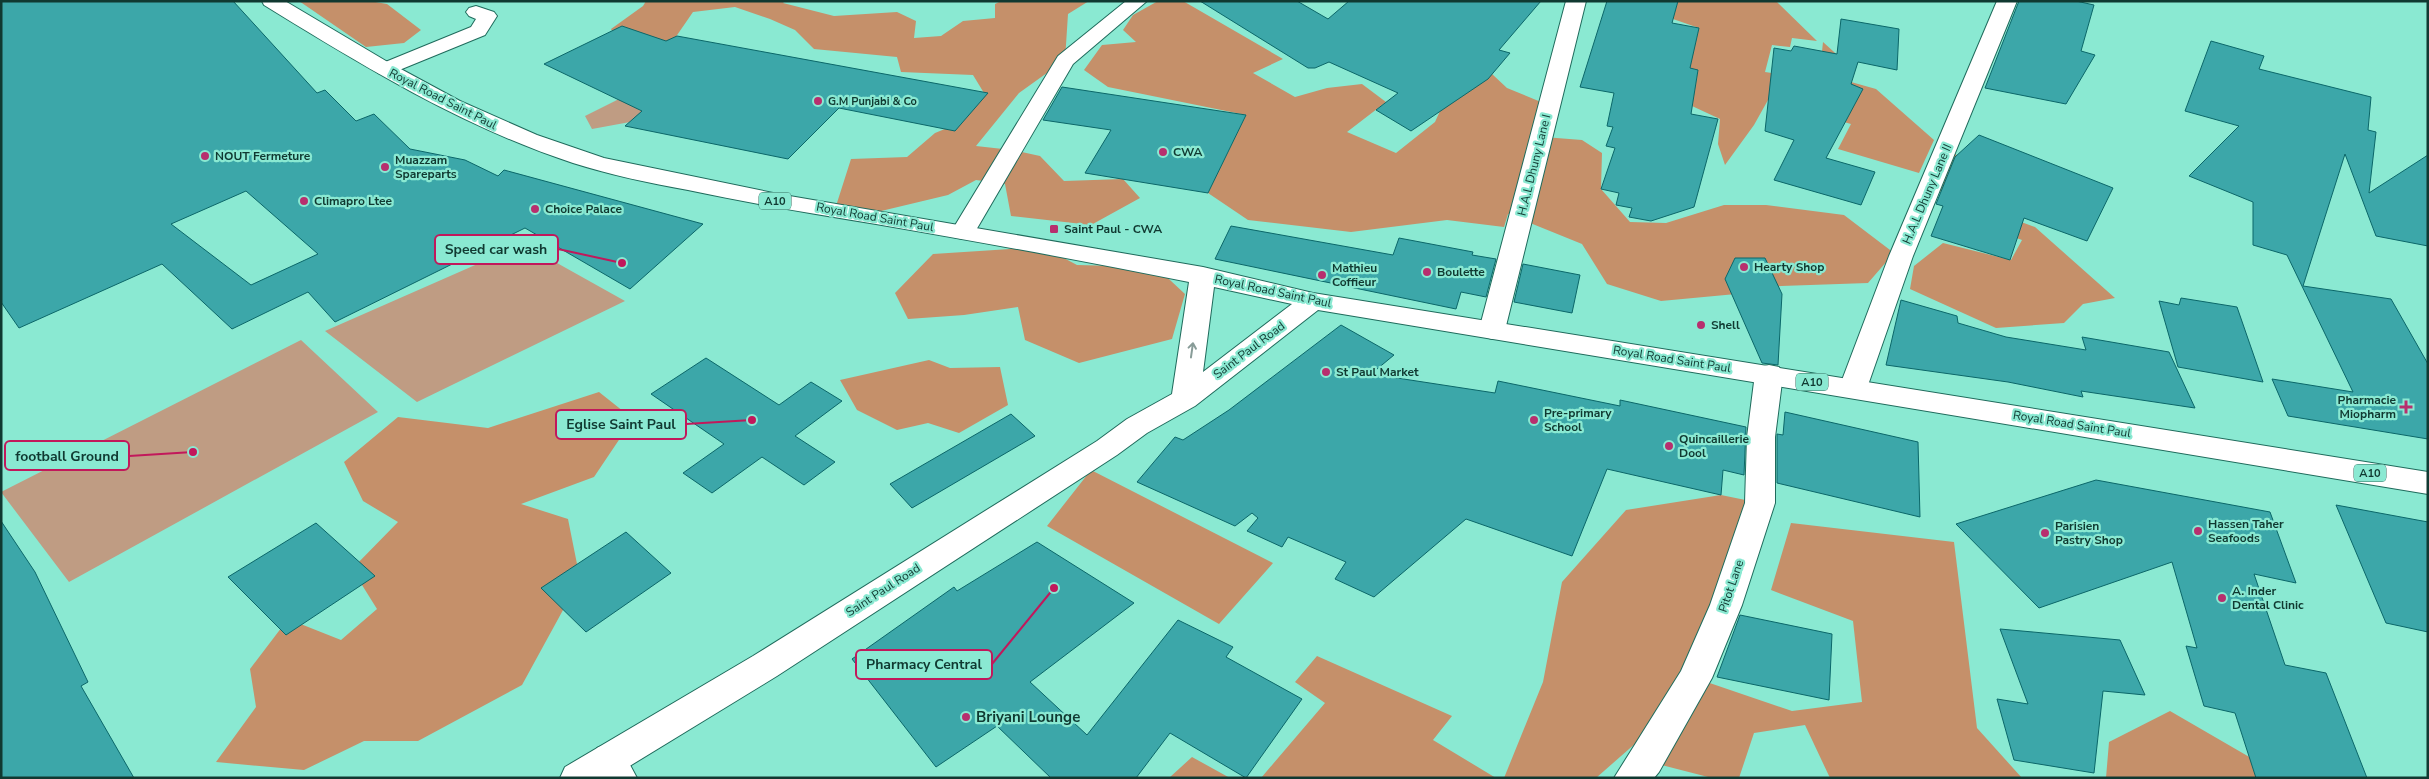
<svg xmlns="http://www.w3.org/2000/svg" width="2429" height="779" font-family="'Nunito Sans',sans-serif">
<rect width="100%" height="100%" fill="#8ae9d2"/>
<!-- green -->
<path fill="#bf9c83" d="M 669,74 L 680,82 L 630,122 L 592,129 L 585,116 Z
M 523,244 L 625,301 L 417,402 L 325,331 Z
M 301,340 L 378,412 L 69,582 L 1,492 Z"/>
<!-- forest -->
<path fill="#c5906a" d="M 299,1 L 370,1 L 387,4 L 421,30 L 404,43 L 366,47 Z
M 646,1 L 785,1 L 783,3 L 834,16 L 897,12 L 916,21 L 914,38 L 941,36 L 963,21 L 995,18 L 995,4 L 1001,1 L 1089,1 L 1068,14 L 1065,60 L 1019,93 L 976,146 L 1012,150 L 1040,156 L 1064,181 L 1123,179 L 1140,198 L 1091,225 L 1011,216 L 1005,184 L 976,180 L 948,195 L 877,212 L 836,206 L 851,159 L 907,157 L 935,133 L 957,124 L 984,93 L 973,75 L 901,72 L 897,57 L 814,49 L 795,30 L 770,19 L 735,7 L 693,12 L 673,41 L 620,45 L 611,29 L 643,6 Z
M 1158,1 L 1183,1 L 1283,59 L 1253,73 L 1295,97 L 1327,88 L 1362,84 L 1386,102 L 1347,132 L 1396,153 L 1435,122 L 1440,111 L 1403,48 L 1492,74 L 1507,88 L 1541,102 L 1531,136 L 1582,140 L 1602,153 L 1601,189 L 1630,222 L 1666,223 L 1724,205 L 1766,205 L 1844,215 L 1894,253 L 1868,283 L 1781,286 L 1736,294 L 1661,301 L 1607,284 L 1582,244 L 1508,214 L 1504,227 L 1447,220 L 1351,232 L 1248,220 L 1208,193 L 1246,115 L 1108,87 L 1084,70 L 1102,45 L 1136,42 L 1123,30 L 1133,15 Z
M 1678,1 L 1776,1 L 1817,41 L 1792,38 L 1790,47 L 1772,45 L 1765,72 L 1819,80 L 1823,42 L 1855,71 L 1851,82 L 1876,89 L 1934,140 L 1919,173 L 1838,149 L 1851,124 L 1768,100 L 1754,125 L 1725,165 L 1718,144 L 1720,119 L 1692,106 L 1698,70 L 1655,63 L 1693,53 L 1699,28 L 1673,19 Z
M 1953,152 L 1987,181 L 2008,217 L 2035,227 L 2115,298 L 2083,304 L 2064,323 L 1996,328 L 1910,289 L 1914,266 L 1943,243 L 2011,260 L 2022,240 L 1998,231 L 1995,208 L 1936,190 Z
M 1043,247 L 1077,265 L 1156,267 L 1185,294 L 1172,339 L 1079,363 L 1025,340 L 1018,307 L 964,315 L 908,319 L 895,293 L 933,254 Z
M 929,360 L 950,368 L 1000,367 L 1008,405 L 959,433 L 928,423 L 897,430 L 857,410 L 840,380 Z
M 599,392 L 633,419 L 594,477 L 521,504 L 568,519 L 580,579 L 522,685 L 418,741 L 364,741 L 304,770 L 216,762 L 256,707 L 250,669 L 288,619 L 341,640 L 377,609 L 352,569 L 398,522 L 363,501 L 344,462 L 398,417 L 488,428 Z
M 1091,470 L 1273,563 L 1219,624 L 1047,526 Z
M 1721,495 L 1760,503 L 1695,678 L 1792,711 L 1862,702 L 1853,621 L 1771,590 L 1791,523 L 1954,542 L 1977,728 L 2022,778 L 1830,778 L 1805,725 L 1754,733 L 1739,778 L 1712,778 L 1646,761 L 1645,735 L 1596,778 L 1504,778 L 1543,682 L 1562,582 L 1626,510 Z
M 1317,656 L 1452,716 L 1433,740 L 1496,778 L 1261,778 L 1325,703 L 1295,682 Z
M 2170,711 L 2258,762 L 2274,778 L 2106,778 L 2109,742 Z
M 1192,757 L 1230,778 L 1169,778 Z"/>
<!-- building -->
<path fill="#3ca7a9" stroke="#0b6769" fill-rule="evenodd" d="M 1,1 L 233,1 L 317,93 L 325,90 L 356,121 L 374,114 L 410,149 L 465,160 L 498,176 L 504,170 L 703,224 L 630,289 L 525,228 L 335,322 L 308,292 L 232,329 L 162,264 L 19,328 L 1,302 ZM 246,191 L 318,254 L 251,285 L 171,224 Z
M 1200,1 L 1297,1 L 1328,19 L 1349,1 L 1541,1 L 1499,50 L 1510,53 L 1488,79 L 1411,131 L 1376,110 L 1398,93 L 1329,62 L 1315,68 L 1308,68 Z
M 1607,1 L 1678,1 L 1672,23 L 1699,28 L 1690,68 L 1698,70 L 1691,114 L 1718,119 L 1694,207 L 1651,221 L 1629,217 L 1632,208 L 1616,205 L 1619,193 L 1601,189 L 1615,148 L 1606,146 L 1613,127 L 1607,126 L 1614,93 L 1580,87 Z
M 2019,1 L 2076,1 L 2094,5 L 2081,51 L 2095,55 L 2066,104 L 1985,88 Z
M 1841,19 L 1899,29 L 1897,70 L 1858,62 L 1851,84 L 1863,89 L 1826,158 L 1875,172 L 1861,205 L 1774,180 L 1794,140 L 1765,131 L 1774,48 L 1791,51 L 1794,46 L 1837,54 Z
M 622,26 L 666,41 L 677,36 L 988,93 L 955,131 L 839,108 L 788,159 L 625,126 L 642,111 L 544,64 Z
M 2211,41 L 2264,56 L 2259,69 L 2371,97 L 2368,130 L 2376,132 L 2369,193 L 2428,155 L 2428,246 L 2376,236 L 2345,154 L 2303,286 L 2391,299 L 2428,364 L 2428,439 L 2288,416 L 2272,379 L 2353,392 L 2287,255 L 2253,245 L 2253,202 L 2189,176 L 2239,126 L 2185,111 Z
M 1062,87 L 1246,115 L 1208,193 L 1085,173 L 1111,130 L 1043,120 Z
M 1979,135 L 2113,188 L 2087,241 L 2024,218 L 2010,260 L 1931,236 L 1943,206 L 1936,204 L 1955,157 Z
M 1231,226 L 1393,255 L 1399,238 L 1473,252 L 1472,255 L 1496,259 L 1486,297 L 1461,292 L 1456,309 L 1215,259 Z
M 1735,258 L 1765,258 L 1782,294 L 1778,365 L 1762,363 L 1725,279 Z
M 1523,264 L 1580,275 L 1572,313 L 1514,302 Z
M 2181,298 L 2237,307 L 2263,382 L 2178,367 L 2159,301 L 2179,305 Z
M 1901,300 L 1957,316 L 1958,323 L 2006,337 L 2086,350 L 2082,337 L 2169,352 L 2195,408 L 2081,391 L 2083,397 L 2008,382 L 1886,365 Z
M 1341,325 L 1394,355 L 1371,374 L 1495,393 L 1498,381 L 1620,406 L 1620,400 L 1746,427 L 1744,475 L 1723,470 L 1721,495 L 1607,469 L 1572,556 L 1466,519 L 1374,597 L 1335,579 L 1346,562 L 1288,537 L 1282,547 L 1247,531 L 1258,518 L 1252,513 L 1235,526 L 1137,482 L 1175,437 L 1183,440 L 1229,410 Z
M 706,358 L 779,405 L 811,382 L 842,401 L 795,436 L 835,462 L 804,485 L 762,457 L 712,493 L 683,473 L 724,444 L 651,394 Z
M 1785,412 L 1918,442 L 1920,517 L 1777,483 L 1777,434 L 1783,435 Z
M 1011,414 L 1035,436 L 912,508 L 890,484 Z
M 2096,480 L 2270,512 L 2296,583 L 2254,574 L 2285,665 L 2326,673 L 2367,778 L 2256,778 L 2235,713 L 2204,706 L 2186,646 L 2197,648 L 2172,562 L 2039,608 L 1956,524 Z
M 2336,505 L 2428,522 L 2428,632 L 2386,623 Z
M 1,521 L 35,572 L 88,682 L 81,686 L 134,778 L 1,778 Z
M 316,523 L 375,576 L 286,635 L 228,577 Z
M 626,532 L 671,573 L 586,632 L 541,588 Z
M 1037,542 L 1134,603 L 1030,682 L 1087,735 L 1178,620 L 1233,647 L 1226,657 L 1302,699 L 1246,778 L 1170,733 L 1136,778 L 1051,778 L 997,726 L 936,767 L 852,659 L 954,587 L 957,591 Z
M 1740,615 L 1832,634 L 1829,700 L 1717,677 Z
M 2000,629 L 2120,640 L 2145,695 L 2103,691 L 2094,773 L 2014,760 L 1997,699 L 2028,704 Z"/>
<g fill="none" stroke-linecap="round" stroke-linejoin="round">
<!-- minor casing -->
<g stroke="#1f6b5c" stroke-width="2">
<path id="minor" d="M 1126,1 L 1147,1 L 1073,64 L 972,237 L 963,239 L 954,237 L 951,232 L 1058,56 Z
M 1566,1 L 1586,1 L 1505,330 L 1501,336 L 1492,339 L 1483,336 L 1479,330 Z
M 1997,1 L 2017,1 L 1913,256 L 1867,388 L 1863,395 L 1853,398 L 1843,395 L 1839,388 L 1889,256 Z
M 476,6 L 494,12 L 497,16 L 485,35 L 392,73 L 385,75 L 378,73 L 375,69 L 378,65 L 471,27 L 476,19 L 469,16 L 466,12 L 469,8 Z
M 1769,365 L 1779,367 L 1783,374 L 1775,437 L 1775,503 L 1742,605 L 1712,678 L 1659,772 L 1654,778 L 1614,778 L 1681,671 L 1710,605 L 1745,503 L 1747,437 L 1755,374 L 1759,367 Z
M 609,743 L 621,748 L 637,778 L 600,778 L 591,759 L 597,748 Z"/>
</g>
<!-- major casing -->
<g stroke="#1f6b5c" stroke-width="2">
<path id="major" d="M 262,1 L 285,1 L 386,61 L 460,101 L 537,135 L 604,158 L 778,194 L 1203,267 L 1313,293 L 2428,472 L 2428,494 L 1318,310 L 1195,406 L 1147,433 L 1117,455 L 777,676 L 610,778 L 560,778 L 565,767 L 753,656 L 1097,441 L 1127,419 L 1172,394 L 1189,282 C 1085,261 981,242 876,224 C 813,214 750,203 688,190 C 649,183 611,175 573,163 C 463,127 363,66 264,5 ZM 1214,287 L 1292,304 L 1203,372 Z"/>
</g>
<!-- minor -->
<use href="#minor" fill="#fff" fill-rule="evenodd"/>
<!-- major -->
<use href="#major" fill="#fff" fill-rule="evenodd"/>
</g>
<!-- one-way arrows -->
<defs><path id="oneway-shaft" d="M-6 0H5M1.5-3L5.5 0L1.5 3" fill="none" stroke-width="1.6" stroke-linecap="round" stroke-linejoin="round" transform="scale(1.25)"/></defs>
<use stroke="#889c98" href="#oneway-shaft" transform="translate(1192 350) rotate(-82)"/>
<!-- markers -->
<g fill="#b72f6e" stroke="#8ae9d2" stroke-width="2">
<circle cx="818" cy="101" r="5"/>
<circle cx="1163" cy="152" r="5"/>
<circle cx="205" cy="156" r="5"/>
<circle cx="385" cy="167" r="5"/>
<circle cx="304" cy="201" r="5"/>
<circle cx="535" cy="209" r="5"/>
<rect x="1049" y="224" width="10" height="10" rx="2.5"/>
<circle cx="1744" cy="267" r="5"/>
<circle cx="1427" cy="272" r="5"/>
<circle cx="1322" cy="275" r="5"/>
<circle cx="1701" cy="325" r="5"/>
<circle cx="1326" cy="372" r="5"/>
<path d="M2403.5 399.5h5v5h5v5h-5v5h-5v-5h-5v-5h5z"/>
<circle cx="1534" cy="420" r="5"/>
<circle cx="1669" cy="446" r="5"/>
<circle cx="2198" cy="531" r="5"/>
<circle cx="2045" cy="533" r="5"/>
<circle cx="2222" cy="598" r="5"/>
<circle cx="966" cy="717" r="5"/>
</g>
<g text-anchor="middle" stroke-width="4.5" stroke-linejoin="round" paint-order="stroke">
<!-- far-poi labels -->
<g font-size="11" font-weight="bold" fill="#103931" stroke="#8ae9d2" text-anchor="start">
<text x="828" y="105">G.M Punjabi &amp; Co</text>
</g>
<!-- shield labels -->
<g fill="#8ae9d2" stroke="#356e61" stroke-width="1">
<rect x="759" y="192.5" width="32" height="17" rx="4"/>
<rect x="1796" y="373.5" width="32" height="17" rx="4"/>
<rect x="2354" y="464.5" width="32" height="17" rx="4"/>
</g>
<g font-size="11" font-weight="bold" fill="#103931">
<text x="775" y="205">A10</text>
<text x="1812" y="386">A10</text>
<text x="2370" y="477">A10</text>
</g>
<!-- street labels -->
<g font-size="12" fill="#103931" stroke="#8ae9d2">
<text transform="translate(443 99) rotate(27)" y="4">Royal Road Saint Paul</text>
<text transform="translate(1534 165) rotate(-76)" y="4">H.A.L Dhuny Lane I</text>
<text transform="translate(1927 194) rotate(-67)" y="4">H.A.L Dhuny Lane II</text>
<text transform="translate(875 217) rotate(10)" y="4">Royal Road Saint Paul</text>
<text transform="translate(1273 291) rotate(12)" y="4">Royal Road Saint Paul</text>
<text transform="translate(1249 350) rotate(-37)" y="4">Saint Paul Road</text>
<text transform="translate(1672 359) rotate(9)" y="4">Royal Road Saint Paul</text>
<text transform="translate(2072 424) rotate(9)" y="4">Royal Road Saint Paul</text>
<text transform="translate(1731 586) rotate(-71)" y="4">Pitot Lane</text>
<text transform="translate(883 590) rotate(-33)" y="4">Saint Paul Road</text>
</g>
<!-- poi labels -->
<g font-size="12" font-weight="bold" fill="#103931" stroke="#8ae9d2" text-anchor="start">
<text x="1173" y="156">CWA</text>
<text x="215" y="160">NOUT Fermeture</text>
<text x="395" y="164">Muazzam<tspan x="395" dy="14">Spareparts</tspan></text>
<text x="314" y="205">Climapro Ltee</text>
<text x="545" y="213">Choice Palace</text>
<text x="1064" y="233">Saint Paul - CWA</text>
<text x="1754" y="271">Hearty Shop</text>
<text x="1332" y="272">Mathieu<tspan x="1332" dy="14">Coffieur</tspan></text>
<text x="1437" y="276">Boulette</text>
<text x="1711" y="329">Shell</text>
<text x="1336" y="376">St Paul Market</text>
<text x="2396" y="404" text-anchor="end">Pharmacie<tspan x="2396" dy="14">Miopharm</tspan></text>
<text x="1544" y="417">Pre-primary<tspan x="1544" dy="14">School</tspan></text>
<text x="1679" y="443">Quincaillerie<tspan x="1679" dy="14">Dool</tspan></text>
<text x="2208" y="528">Hassen Taher<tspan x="2208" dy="14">Seafoods</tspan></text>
<text x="2055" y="530">Parisien<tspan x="2055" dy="14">Pastry Shop</tspan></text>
<text x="2232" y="595">A. Inder<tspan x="2232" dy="14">Dental Clinic</tspan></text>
</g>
<!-- near-poi labels -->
<g font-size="15" font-weight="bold" fill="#103931" stroke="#8ae9d2" text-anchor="start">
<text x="976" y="722">Briyani Lounge</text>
</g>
</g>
<!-- callouts -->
<path fill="none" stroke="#c2185b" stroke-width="2" d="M622 263L558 249M752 420L686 424M193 452L129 456M1054 588L992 664"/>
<g fill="#c2185b" stroke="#8ae9d2" stroke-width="2">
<circle cx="622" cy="263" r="5"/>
<circle cx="752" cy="420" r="5"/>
<circle cx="193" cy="452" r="5"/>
<circle cx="1054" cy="588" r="5"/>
</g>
<g fill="#8ae9d2" stroke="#c2185b" stroke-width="2">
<rect x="435" y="235" width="123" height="29" rx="5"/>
<rect x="556" y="410" width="130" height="29" rx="5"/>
<rect x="5" y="441" width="124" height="29" rx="5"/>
<rect x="856" y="650" width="136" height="29" rx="5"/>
</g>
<g font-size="14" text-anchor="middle" font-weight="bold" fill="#103931">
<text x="496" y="254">Speed car wash</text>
<text x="621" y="429">Eglise Saint Paul</text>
<text x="67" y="461">football Ground</text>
<text x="924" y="669">Pharmacy Central</text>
</g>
<!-- border -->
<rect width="2429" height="779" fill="none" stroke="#103931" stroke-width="5"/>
</svg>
